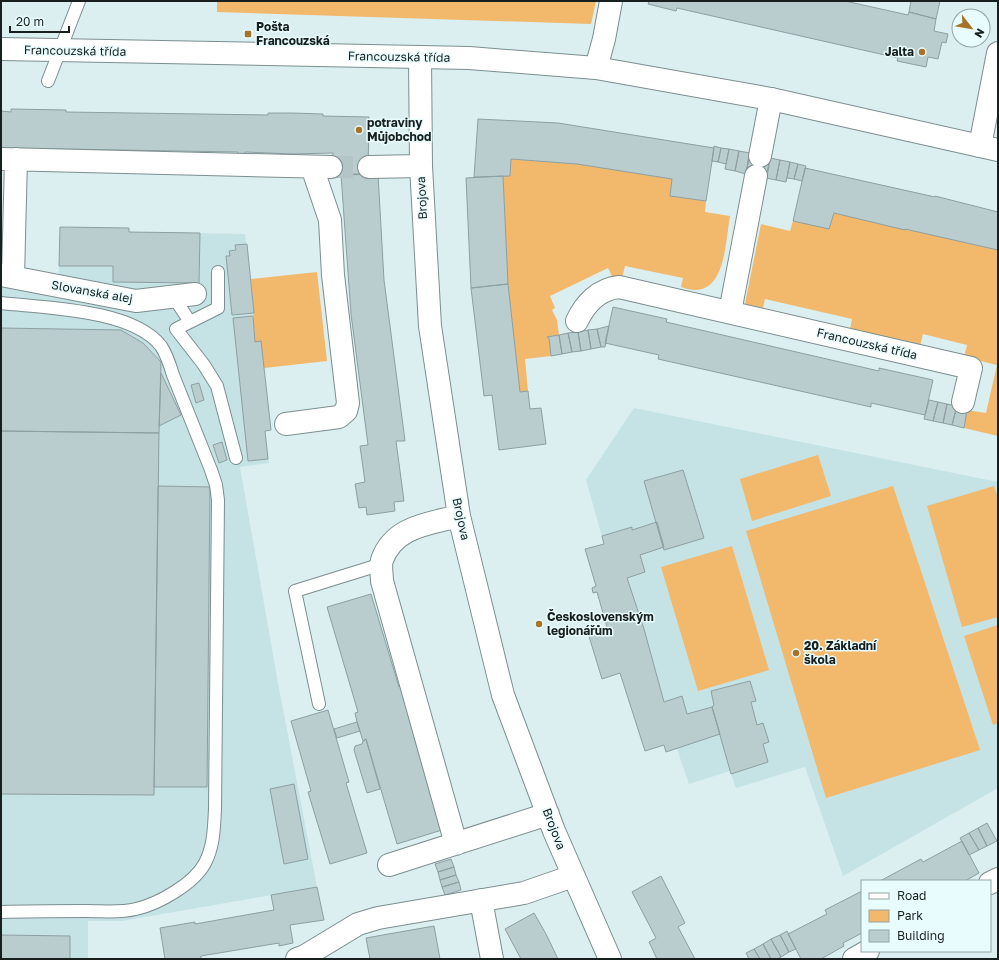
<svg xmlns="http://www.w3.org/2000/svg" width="999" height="960" font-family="'Golos Text',sans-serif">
<rect width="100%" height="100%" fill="#dbeff1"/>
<!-- built -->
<path fill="#c5e2e5" d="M 60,227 L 129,228 L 129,232 L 245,234 L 254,313 L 252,313 L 255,342 L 264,368 L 271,430 L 265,431 L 269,463 L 240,467 L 278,683 L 317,887 L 122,921 L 88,921 L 88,959 L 1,959 L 1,285 L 58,297 Z
M 634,408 L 998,482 L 998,788 L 843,876 L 805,767 L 736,788 L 730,771 L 689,784 L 677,749 L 666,752 L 664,745 L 645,751 L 621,673 L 602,679 L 588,633 L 607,627 L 597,592 L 593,593 L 592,588 L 596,586 L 585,549 L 604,544 L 586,480 Z"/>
<!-- green -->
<path fill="#f2b86c" d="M 217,1 L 596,1 L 591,24 L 217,12 Z
M 511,159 L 577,164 L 672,179 L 670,196 L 706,201 L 705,212 L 730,216 C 725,245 725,304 681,287 L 683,278 L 625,266 L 621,282 L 614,280 L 608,268 L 550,296 L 555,308 L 552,310 L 557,320 L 559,335 L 547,337 L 549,338 L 551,356 L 525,359 L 528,391 L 520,392 L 508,284 L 503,176 L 510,176 Z
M 834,213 L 905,230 L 905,229 L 998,250 L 998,436 L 964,428 L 967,410 L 986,413 L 997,365 L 964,357 L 967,345 L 923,334 L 920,346 L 850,329 L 852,319 L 765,299 L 763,308 L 745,304 L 761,224 L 790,231 L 793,221 L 829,229 Z
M 317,272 L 327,361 L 264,368 L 255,342 L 251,279 Z
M 818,455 L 831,496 L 752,521 L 740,479 Z
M 893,486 L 980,750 L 826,798 L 746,531 Z
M 994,486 L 998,499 L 998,617 L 962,627 L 927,506 Z
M 732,546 L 769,670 L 698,691 L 661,567 Z
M 998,625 L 998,723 L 993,725 L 964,636 Z"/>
<!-- building -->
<path fill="#b9ccce" stroke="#8d9fa1" d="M 649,1 L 845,1 L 908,15 L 909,12 L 936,19 L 934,31 L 948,34 L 946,43 L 942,42 L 938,59 L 928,57 L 926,67 L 897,61 L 898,58 L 677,8 L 676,11 L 648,4 Z
M 911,1 L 940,1 L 936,19 L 909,12 Z
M 11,109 L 66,110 L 66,112 L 268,115 L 268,113 L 292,113 L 323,114 L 323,116 L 369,117 L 368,174 L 331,174 L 333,153 L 292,154 L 245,152 L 244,154 L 238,154 L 238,152 L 1,148 L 1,167 L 1,111 L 11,112 Z
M 478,119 L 558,123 L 714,148 L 706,201 L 670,196 L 672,179 L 577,164 L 511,159 L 510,176 L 474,177 Z
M 714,146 L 721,148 L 718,162 L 712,161 Z
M 721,148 L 729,149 L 726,164 L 718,162 Z
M 729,149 L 739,151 L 735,171 L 725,169 Z
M 739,151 L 750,153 L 746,174 L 735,171 Z
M 749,155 L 770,159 L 767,177 L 746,173 Z
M 770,158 L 780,160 L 776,180 L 766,178 Z
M 780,160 L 790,162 L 786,182 L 776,180 Z
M 790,162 L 798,164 L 794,179 L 787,178 Z
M 798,164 L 806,166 L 802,181 L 794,179 Z
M 805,168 L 935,197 L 935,196 L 998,212 L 998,250 L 905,229 L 905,230 L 834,213 L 829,229 L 793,221 Z
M 378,174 L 384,280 L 405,441 L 396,441 L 404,501 L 394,502 L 395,511 L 367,515 L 366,507 L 359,508 L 355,484 L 365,482 L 360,446 L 368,445 L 351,314 L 341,175 Z
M 503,176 L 508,284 L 471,288 L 466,178 Z
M 60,227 L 129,228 L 129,232 L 200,233 L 199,283 L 113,282 L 113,266 L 59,266 Z
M 247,244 L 254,313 L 232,315 L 226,256 L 230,256 L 229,251 L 236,250 L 235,245 Z
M 508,284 L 520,392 L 528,391 L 530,409 L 541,408 L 546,444 L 499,450 L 492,395 L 484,396 L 471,288 Z
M 613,307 L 667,319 L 666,322 L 879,371 L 879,368 L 933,380 L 925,415 L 871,403 L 871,407 L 658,359 L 659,355 L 605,343 Z
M 253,316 L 255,342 L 261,341 L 271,430 L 265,431 L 268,459 L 248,461 L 233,318 Z
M 609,326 L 605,347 L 601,347 L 597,329 Z
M 1,328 L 121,330 L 143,343 L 161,362 L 159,433 L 1,431 Z
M 597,329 L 601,347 L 591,349 L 588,330 Z
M 588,330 L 591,349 L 581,351 L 578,332 Z
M 578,332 L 581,351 L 572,352 L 568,333 Z
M 568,333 L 572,352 L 562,354 L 559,335 Z
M 559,335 L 562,354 L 551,356 L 549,338 L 547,337 Z
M 161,373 L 181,415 L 159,426 Z
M 199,383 L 204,400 L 196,403 L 191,385 Z
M 929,400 L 938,402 L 933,421 L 924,419 Z
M 938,402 L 947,404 L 943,423 L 933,421 Z
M 947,404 L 957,406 L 952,425 L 943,423 Z
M 957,406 L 967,410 L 964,428 L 952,425 Z
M 1,431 L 159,433 L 154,795 L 1,794 Z
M 222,442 L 227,460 L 219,463 L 213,445 Z
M 683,470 L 704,538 L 664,550 L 644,481 Z
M 158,486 L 210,487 L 207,787 L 154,787 Z
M 657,522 L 664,547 L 640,555 L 645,572 L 627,578 L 644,629 L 664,702 L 682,696 L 687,714 L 712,707 L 720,734 L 666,752 L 664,745 L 645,751 L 620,673 L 602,679 L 588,633 L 607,627 L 597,592 L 593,593 L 592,588 L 596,586 L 585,549 L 604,544 L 602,536 L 632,527 L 632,530 Z
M 371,594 L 399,687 L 403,685 L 418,736 L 414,737 L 442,830 L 397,844 L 366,739 L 363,741 L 357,722 L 355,713 L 358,712 L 327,607 Z
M 750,681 L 756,701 L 751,702 L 757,725 L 763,723 L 769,742 L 763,744 L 768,762 L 731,774 L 712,707 L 714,705 L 711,691 Z
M 328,710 L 349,782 L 346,783 L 367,853 L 330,864 L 308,792 L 311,791 L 291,721 Z
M 357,722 L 360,731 L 337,738 L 334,729 Z
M 366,739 L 380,789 L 367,793 L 354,750 L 355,746 L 362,744 L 363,741 Z
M 294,784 L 308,859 L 284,864 L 270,789 Z
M 987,823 L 997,841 L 987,846 L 978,828 Z
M 978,828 L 987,846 L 979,850 L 969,833 Z
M 969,833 L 979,850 L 969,855 L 960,838 Z
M 962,841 L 979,873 L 965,881 L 880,881 L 921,859 L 923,862 Z
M 451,859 L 454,867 L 438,872 L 435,864 Z
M 454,867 L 456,875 L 440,880 L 438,872 Z
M 456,875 L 459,882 L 442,887 L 440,880 Z
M 661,876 L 685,923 L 678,927 L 695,959 L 657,959 L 649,942 L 656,938 L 632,892 Z
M 459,882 L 461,890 L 445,895 L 442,887 Z
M 317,887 L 324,920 L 290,925 L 293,943 L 279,946 L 279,943 L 201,956 L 201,958 L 198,959 L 165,959 L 160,928 L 195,922 L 195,924 L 274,910 L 271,895 Z
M 862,891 L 862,933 L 843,943 L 844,946 L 821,959 L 801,959 L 788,934 L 827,914 L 825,910 Z
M 534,913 L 546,934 L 558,959 L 521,959 L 505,929 Z
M 434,926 L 440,959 L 370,959 L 366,938 Z
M 787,931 L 796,949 L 789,952 L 780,935 Z
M 1,935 L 70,936 L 70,959 L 1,959 Z
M 780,935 L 789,952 L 781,957 L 771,939 Z
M 771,939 L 781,957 L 777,959 L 771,959 L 763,944 Z
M 763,944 L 771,959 L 760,959 L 754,949 Z
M 754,949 L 760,959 L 749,959 L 746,953 Z"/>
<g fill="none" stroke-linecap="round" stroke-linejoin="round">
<!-- street-tunnel -->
<path stroke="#b4c5c7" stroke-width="22" stroke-dasharray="22 11" stroke-linecap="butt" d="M 331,167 L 369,167"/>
<!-- lane casing -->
<g stroke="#7c8e8f" stroke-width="14">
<path id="lane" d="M 79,1 L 48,81 L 79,1
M 218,272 L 218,308 L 176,329 L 204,365 L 217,386 L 236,458
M 173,296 L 190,322
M 1,303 C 45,308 132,309 161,346 C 167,355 170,365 173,375 L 211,470 L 216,485 L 218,500 L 215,809 C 214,827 214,846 205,863 C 194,884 158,904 136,909 C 120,913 103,911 87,911 C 58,911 30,911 1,912
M 319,704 L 295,591 L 382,564"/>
</g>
<!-- street casing -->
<g stroke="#7c8e8f" stroke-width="24">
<path id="street" d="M 420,57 L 421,166 L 430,326 L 459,516 L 503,695 L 554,831 L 610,959
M 596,68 L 604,39 L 611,1
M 980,146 L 998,53
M 760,156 L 771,99
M 2,159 L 331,167
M 369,167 L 421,166
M 1,275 L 136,301 L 195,294
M 13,277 L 16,159
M 730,312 L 756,176
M 577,321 C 585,304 599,289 619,287 L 971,368 L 963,402
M 286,424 L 339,417 L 346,411 L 348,403 L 333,275 L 330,220 L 312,167
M 456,844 L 382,581 C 382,575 380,566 382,560 C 394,526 429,524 459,516
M 389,865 L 548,814
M 990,883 L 998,879
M 481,900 L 492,959
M 297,959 L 305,956 L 358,924 L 378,918 L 524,893 L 573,876
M 854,959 L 868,951"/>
</g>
<!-- secondary casing -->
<g stroke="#7c8e8f" stroke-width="24">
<path id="secondary" d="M 1,49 L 420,57 L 469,58 L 596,68 L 771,99 L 998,150"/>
</g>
<!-- lane -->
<use href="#lane" stroke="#fff" stroke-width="12"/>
<!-- street -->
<use href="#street" stroke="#fff" stroke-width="22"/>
<!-- secondary -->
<use href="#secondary" stroke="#fff" stroke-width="22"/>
</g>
<!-- markers -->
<g fill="#a5732a" stroke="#e8fcfe" stroke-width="1.5">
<rect x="244" y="30" width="8" height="8" rx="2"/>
<circle cx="922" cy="52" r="4"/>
<circle cx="359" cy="130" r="4"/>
<circle cx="539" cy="624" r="4"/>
<circle cx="796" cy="653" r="4"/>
</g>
<g text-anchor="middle" stroke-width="3" stroke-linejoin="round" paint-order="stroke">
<!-- poi labels -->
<g font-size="12" font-weight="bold" fill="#181f1f" stroke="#e8fcfe" text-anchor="start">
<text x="256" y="31">Pošta<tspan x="256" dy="14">Francouzská</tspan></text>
<text x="914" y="56" text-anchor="end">Jalta</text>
<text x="367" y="127">potraviny<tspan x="367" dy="14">Můjobchod</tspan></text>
<text x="547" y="621">Československým<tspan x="547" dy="14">legionářům</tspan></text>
<text x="804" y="650">20. Základní<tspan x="804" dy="14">škola</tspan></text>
</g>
<!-- street labels -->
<g font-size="12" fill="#181f1f" stroke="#e8fcfe">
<text transform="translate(75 51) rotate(1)" y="4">Francouzská třída</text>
<text transform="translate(399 57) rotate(1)" y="4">Francouzská třída</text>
<text transform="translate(422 198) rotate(-93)" y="4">Brojova</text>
<text transform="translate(92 292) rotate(10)" y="4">Slovanská alej</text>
<text transform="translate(867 344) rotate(13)" y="4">Francouzská třída</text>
<text transform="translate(461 519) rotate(78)" y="4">Brojova</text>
<text transform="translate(554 829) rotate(69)" y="4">Brojova</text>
</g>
</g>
<!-- border -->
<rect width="999" height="960" fill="none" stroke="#181f1f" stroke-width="4"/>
<!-- legend -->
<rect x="861" y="880" width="130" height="72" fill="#e8fcfe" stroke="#95a4a5"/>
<rect x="869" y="893" width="20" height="6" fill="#ffffff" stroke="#95a4a5"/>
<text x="897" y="900" font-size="12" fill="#181f1f">Road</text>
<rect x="869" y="910" width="20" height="12" fill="#f2b86c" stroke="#95a4a5"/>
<text x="897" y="920" font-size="12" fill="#181f1f">Park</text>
<rect x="869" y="930" width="20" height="12" fill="#b9ccce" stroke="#95a4a5"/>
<text x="897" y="940" font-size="12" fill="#181f1f">Building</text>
<!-- north arrow -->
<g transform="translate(971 28) rotate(121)"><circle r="19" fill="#e8fcfe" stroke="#95a4a5"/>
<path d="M0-3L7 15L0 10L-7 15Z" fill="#a5732a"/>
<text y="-6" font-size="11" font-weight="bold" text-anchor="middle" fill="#181f1f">N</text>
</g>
<!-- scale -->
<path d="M10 26v6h59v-6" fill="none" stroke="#181f1f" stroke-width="2"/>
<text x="16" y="26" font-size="12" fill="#181f1f" stroke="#e8fcfe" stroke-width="3" paint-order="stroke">20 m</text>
</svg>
